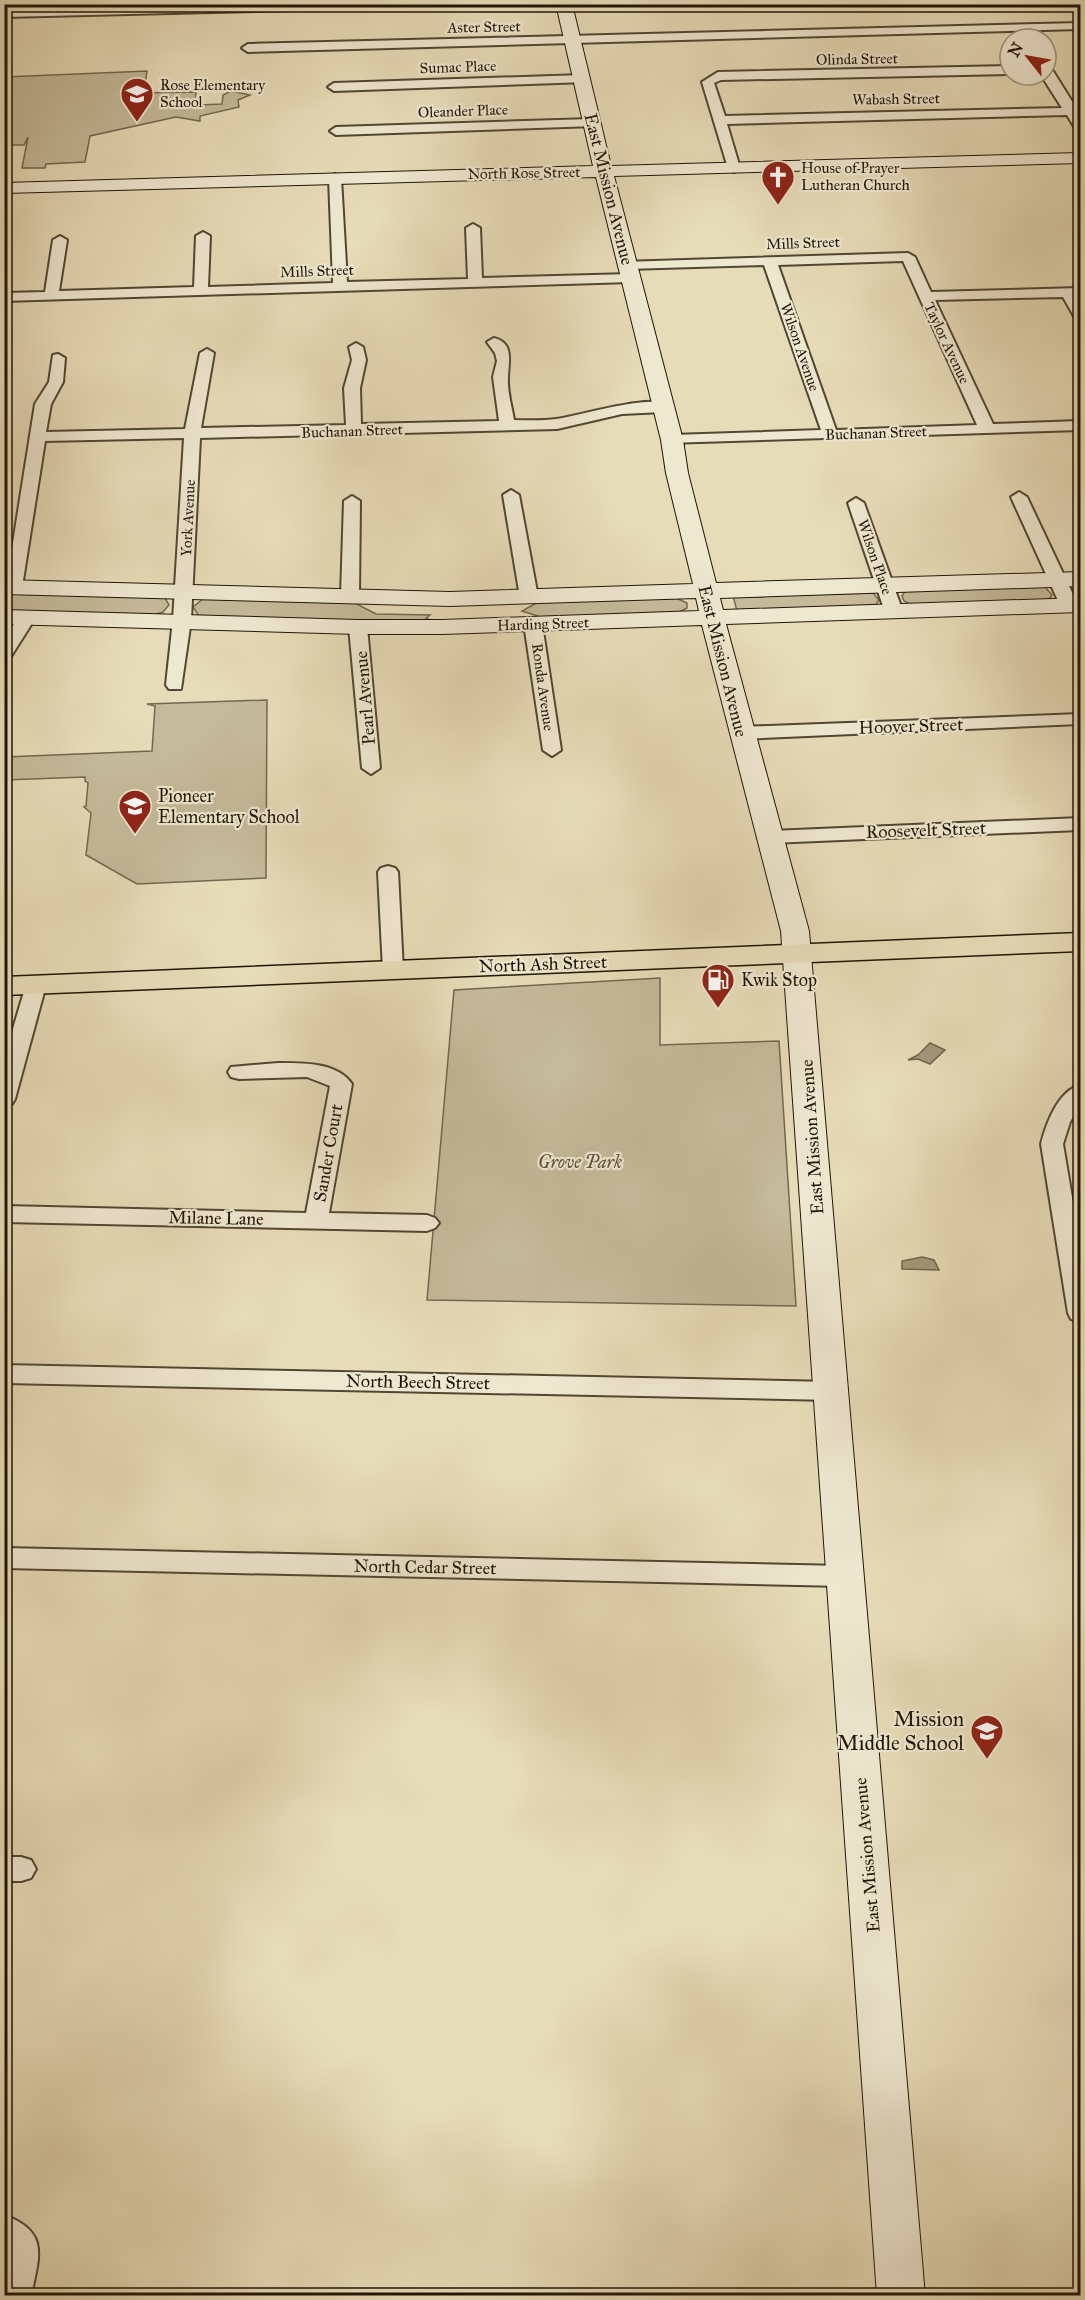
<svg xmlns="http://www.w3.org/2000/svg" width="1085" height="2300" font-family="'IM FELL Great Primer',serif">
<rect width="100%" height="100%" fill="#e7dcb8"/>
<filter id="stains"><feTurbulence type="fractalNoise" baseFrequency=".00333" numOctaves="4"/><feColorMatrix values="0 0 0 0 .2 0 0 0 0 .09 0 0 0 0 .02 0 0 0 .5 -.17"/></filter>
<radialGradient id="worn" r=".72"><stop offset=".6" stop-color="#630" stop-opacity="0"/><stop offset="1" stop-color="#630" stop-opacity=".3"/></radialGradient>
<!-- green -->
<path fill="#c5ba9a" stroke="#726850" stroke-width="1.5" d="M 147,71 L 144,91 L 132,93 L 196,92 L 195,102 L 199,102 L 199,105 L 222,104 L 223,95 L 231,91 L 250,95 L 238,100 L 239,107 L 200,116 L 200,121 L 176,117 L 90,136 L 85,162 L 46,164 L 45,168 L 22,168 L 28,137 L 24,145 L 5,145 L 5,77 Z
M 1045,587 L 1052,595 L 1049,600 L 912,605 L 904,601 L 902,596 L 905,591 Z
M 5,591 L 165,598 L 169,605 L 163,612 L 151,616 L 5,613 Z
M 873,593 L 879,600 L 875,606 L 737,611 L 733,596 Z
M 676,598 L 687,603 L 687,608 L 679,612 L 539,619 L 538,616 L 522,611 L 540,601 Z
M 203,599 L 351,601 L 376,614 L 430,615 L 426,618 L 441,624 L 199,616 L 193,607 Z
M 267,700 L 266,878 L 137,884 L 86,855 L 91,813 L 84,807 L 86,806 L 88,783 L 85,781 L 85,777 L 5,780 L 5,757 L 152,751 L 155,706 L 147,704 Z
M 660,978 L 660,1045 L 779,1041 L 796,1306 L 427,1300 L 454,990 Z"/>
<!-- water -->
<path fill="#a3987b" stroke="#6e644c" stroke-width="1.5" d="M 930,1043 L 945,1050 L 930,1064 L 918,1059 L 908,1060 L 918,1055 Z
M 922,1257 L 934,1260 L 939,1270 L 902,1269 L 902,1261 Z"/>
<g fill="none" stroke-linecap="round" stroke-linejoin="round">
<!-- street casing -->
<g stroke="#514732" stroke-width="4">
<path id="street" d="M 259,4 L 426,4 L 421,7 L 4,17 L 4,11 Z
M 1080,23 L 1080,29 L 248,52 L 242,48 L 248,44 Z
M 1010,66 L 1010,74 L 721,80 L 714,83 L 725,116 L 1062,108 L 1041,75 L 1046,75 L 1046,69 L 1053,71 L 1078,111 L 1080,131 L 1076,130 L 1067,115 L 727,124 L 740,168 L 734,172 L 728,168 L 702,82 L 718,72 Z
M 583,75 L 589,79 L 587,82 L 334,91 L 328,87 L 334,83 Z
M 591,119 L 597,123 L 595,126 L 336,135 L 330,131 L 336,127 Z
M 335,174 L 341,178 L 347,282 L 468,279 L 466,228 L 473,224 L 480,228 L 482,278 L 631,274 L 638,278 L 631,282 L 4,301 L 4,293 L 45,292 L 53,240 L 60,236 L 67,240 L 59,291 L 194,287 L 196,236 L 203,232 L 210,236 L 208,287 L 333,283 L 329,178 Z
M 908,253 L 915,257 L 931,292 L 1080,288 L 1080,296 L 1076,296 L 1080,303 L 1080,319 L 1075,318 L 1063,297 L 935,300 L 993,424 L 1080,421 L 1080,430 L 667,443 L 664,440 L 672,435 L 821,430 L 764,265 L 627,269 L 620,265 L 622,262 ZM 903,261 L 977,425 L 836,430 L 778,265 Z
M 494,338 C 515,343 508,363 508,378 C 507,391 512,407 514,420 C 528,420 542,421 556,419 C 577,417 657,391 671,407 L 663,412 L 622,414 L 557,429 L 200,438 L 191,620 L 181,689 L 169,689 L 166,685 L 173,620 L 184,438 L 45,441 L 22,587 L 14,592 L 6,587 L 35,404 L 49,382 L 53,355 L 58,354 L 65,358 L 63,382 L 51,404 L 46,432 L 185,429 L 200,353 L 207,349 L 214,353 L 201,428 L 346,425 L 344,388 L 352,360 L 349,347 L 356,343 L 363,347 L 366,360 L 360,388 L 361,424 L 499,421 L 493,377 L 497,361 L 495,353 L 487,342 Z
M 511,490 L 519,495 L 538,597 L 529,602 L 520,597 L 503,495 Z
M 1019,492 L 1027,497 L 1078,605 L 1075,609 L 1063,609 L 1060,605 L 1011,497 Z
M 352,496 L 360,501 L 359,596 L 350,601 L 341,596 L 344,501 Z
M 856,498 L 864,503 L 903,612 L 900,616 L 894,617 L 885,612 L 848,503 Z
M 27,612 L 36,617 L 10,658 L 4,659 L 4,639 L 21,613 Z
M 533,619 L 542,624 L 561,750 L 552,756 L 543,750 L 524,624 Z
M 358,622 L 367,627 L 380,768 L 371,774 L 362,768 L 349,627 Z
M 1080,714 L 1080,724 L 741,739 L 732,733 L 741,727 Z
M 1080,818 L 1080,830 L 771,843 L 761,837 L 771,831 Z
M 388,866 L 395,868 L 398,872 L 403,970 L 400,974 L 386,974 L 383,970 L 378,872 L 381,868 Z
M 36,979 L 43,981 L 46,985 L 15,1099 L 12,1104 L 4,1106 L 4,1059 L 26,985 L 29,981 Z
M 278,1063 C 302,1063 337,1062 352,1084 L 329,1213 L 427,1215 L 435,1218 L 439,1223 L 435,1228 L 427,1231 L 4,1222 L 4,1206 L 306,1213 L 330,1086 L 307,1077 L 239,1079 L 231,1077 L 228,1072 L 231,1067 Z
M 1080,1085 L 1080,1105 L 1070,1122 L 1063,1144 L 1080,1245 L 1080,1321 L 1071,1319 L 1068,1313 L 1041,1144 C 1046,1124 1058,1091 1080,1085 Z
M 4,1365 L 831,1382 L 840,1385 L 843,1391 L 840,1397 L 831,1400 L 4,1383 Z
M 4,1548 L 845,1566 L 854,1569 L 858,1576 L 854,1583 L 845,1586 L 4,1568 Z
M 4,1857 L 21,1857 L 31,1860 L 36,1869 L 31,1878 L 21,1881 L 4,1881 Z
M 4,2215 C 50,2232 39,2256 31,2296 L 4,2296 Z"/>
</g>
<!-- secondary casing -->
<g stroke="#1f1506" stroke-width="2">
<path id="secondary" d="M 556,4 L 572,4 L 611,166 L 1080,153 L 1080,163 L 614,176 L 683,440 L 688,473 L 716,583 L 1080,572 L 1080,586 L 720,598 L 723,610 L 1080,598 L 1080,612 L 726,624 L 809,931 L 925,2296 L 877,2296 L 781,931 L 702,625 L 442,634 L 358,634 L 4,624 L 4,610 L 358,620 L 442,620 L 699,611 L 696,598 L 450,606 L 4,594 L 4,580 L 450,592 L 693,584 L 666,473 L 661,440 L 596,177 L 4,193 L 4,183 L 593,166 Z"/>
</g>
<!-- primary casing -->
<g stroke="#1f1506" stroke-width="3">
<path id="primary" d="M 1080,933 L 1080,951 L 4,995 L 4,977 Z"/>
</g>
<!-- street -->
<use href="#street" fill="#efe8d1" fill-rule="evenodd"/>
<!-- secondary -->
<use href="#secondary" fill="#efe8d1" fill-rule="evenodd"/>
<!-- primary -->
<use href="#primary" fill="#e7dcb8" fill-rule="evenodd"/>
</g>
<!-- icons -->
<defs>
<g id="school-pin" transform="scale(1.725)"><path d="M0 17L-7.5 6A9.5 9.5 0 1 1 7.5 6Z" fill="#8f2418" stroke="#efe8d1"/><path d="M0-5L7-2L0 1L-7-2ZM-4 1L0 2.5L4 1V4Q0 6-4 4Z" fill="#fff"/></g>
<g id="church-pin" transform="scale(1.725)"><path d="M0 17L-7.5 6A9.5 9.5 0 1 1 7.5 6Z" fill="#8f2418" stroke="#efe8d1"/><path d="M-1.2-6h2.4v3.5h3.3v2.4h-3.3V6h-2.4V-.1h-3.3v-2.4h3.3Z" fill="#fff"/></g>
<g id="fuel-pin" transform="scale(1.725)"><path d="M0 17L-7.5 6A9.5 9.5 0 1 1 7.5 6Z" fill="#8f2418" stroke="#efe8d1"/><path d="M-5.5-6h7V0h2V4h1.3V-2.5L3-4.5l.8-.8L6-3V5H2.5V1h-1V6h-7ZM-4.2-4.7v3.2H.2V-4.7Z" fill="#fff"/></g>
</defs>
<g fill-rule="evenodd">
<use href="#school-pin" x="137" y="94"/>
<use href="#church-pin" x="778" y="177"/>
<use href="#school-pin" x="135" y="806"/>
<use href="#fuel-pin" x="718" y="980"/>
<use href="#school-pin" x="987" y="1731"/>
</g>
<g text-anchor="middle" stroke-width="4.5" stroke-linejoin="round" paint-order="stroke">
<!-- far-street labels -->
<g font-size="15" fill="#1f1506" stroke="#efe8d1">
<text transform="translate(484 27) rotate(-1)" y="5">Aster Street</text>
<text transform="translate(857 59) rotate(-1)" y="5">Olinda Street</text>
<text transform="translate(458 67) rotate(-2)" y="5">Sumac Place</text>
<text transform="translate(896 99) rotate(-1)" y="5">Wabash Street</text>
<text transform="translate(463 111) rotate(-2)" y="5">Oleander Place</text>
<text transform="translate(524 173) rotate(-1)" y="5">North Rose Street</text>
<text transform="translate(803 243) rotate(-2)" y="5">Mills Street</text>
<text transform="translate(317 271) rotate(-2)" y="5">Mills Street</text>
<text transform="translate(947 343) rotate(65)" y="5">Taylor Avenue</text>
<text transform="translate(800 347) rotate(71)" y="5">Wilson Avenue</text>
<text transform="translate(352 431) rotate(-2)" y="5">Buchanan Street</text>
<text transform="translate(876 433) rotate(-2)" y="5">Buchanan Street</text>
<text transform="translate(188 518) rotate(-87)" y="5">York Avenue</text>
<text transform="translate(875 557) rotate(71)" y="5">Wilson Place</text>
<text transform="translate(543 624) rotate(-2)" y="5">Harding Street</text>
<text transform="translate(543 687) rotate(82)" y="5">Ronda Avenue</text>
</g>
<!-- far-poi labels -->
<g font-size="15" fill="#1f1506" stroke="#efe8d1" text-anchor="start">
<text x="160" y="90">Rose Elementary<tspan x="160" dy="17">School</tspan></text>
<text x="801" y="173">House of Prayer<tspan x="801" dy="17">Lutheran Church</tspan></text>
</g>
<!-- street labels -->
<g font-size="18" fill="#1f1506" stroke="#efe8d1">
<text transform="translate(609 189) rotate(76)" y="6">East Mission Avenue</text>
<text transform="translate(723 661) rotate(76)" y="6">East Mission Avenue</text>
<text transform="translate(365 698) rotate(-95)" y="6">Pearl Avenue</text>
<text transform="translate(911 726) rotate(-2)" y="6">Hoover Street</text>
<text transform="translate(926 830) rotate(-2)" y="6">Roosevelt Street</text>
<text transform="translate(543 964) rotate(-2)" y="6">North Ash Street</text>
<text transform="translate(812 1137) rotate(-94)" y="6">East Mission Avenue</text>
<text transform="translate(328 1153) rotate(-80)" y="6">Sander Court</text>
<text transform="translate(216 1218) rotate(1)" y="6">Milane Lane</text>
<text transform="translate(418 1382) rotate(1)" y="6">North Beech Street</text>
<text transform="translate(425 1567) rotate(1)" y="6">North Cedar Street</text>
<text transform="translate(867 1855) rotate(-95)" y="6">East Mission Avenue</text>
</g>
<!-- poi labels -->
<g font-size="18" fill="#1f1506" stroke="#efe8d1" text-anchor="start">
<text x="158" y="802">Pioneer<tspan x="158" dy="21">Elementary School</tspan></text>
<text x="741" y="986">Kwik Stop</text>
</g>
<!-- park labels -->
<g font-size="18" font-style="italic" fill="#594f3a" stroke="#efe8d1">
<text x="580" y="1168">Grove Park</text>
</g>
<!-- near-poi labels -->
<g font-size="21" fill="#1f1506" stroke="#efe8d1" text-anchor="end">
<text x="964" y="1726">Mission<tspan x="964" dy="24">Middle School</tspan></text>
</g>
</g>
<!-- margin -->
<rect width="1085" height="2300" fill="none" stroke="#e7dcb8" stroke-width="24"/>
<rect x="6" y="6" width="1073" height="2288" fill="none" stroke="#1f1506" stroke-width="3"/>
<rect x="12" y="12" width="1061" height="2276" fill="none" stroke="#1f1506" stroke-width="1.5"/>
<!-- north arrow -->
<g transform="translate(1028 57) rotate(301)"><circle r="28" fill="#efe8d1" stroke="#9c9480" stroke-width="1.5"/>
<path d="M0-4.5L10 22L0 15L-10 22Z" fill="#8f2418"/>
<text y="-9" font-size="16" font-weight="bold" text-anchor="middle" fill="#1f1506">N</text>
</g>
<rect width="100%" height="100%" filter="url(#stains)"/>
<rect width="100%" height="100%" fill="url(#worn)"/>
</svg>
